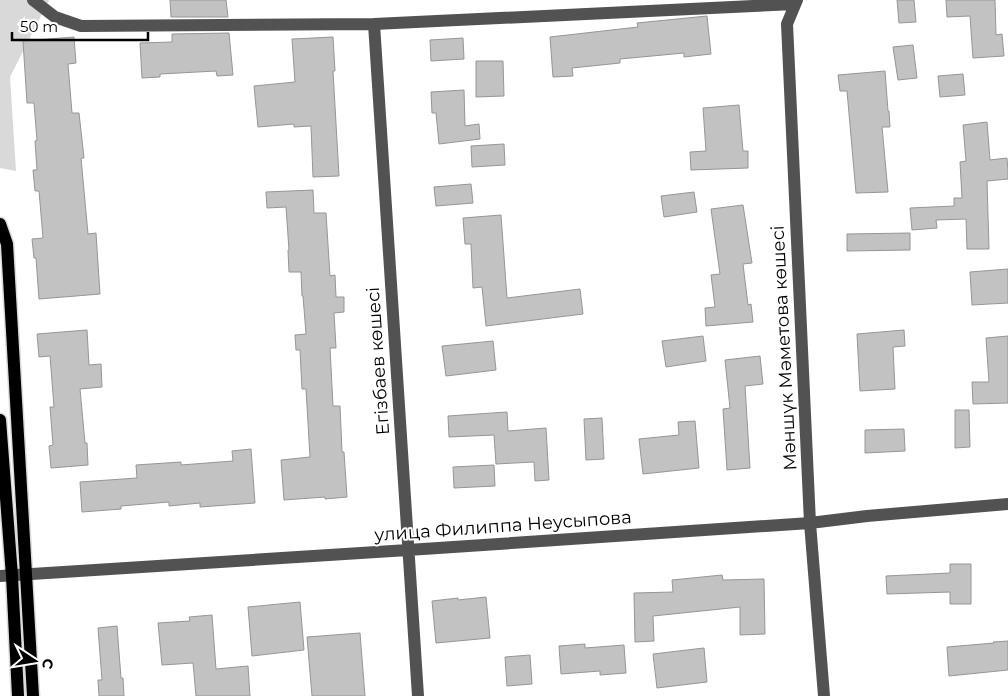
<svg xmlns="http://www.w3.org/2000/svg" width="1008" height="696" font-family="Montserrat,sans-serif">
<rect width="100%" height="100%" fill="#fff"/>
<!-- green -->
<path fill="#d9d9d9" d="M 0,0 L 49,0 L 10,77 L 16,171 L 0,168 Z"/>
<!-- building -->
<path fill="#c2c2c2" stroke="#969696" d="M 170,0 L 226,0 L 228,17 L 171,17 Z
M 897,0 L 914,0 L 916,22 L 899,23 Z
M 946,0 L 995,0 L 996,35 L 1002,34 L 1004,56 L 973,58 L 970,16 L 947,17 Z
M 707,16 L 711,54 L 684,57 L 684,53 L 620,59 L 620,63 L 572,68 L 573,76 L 553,77 L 550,37 L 638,27 L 637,23 Z
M 229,33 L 233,75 L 217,76 L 216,71 L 160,74 L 160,77 L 142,78 L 140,43 L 172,42 L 172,34 Z
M 74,37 L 76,63 L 68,64 L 72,113 L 79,113 L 84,158 L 81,158 L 88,234 L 96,233 L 100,294 L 39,299 L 36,258 L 34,258 L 32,239 L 43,238 L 39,191 L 35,191 L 33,170 L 37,170 L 35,141 L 37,140 L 34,103 L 27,103 L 23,41 Z
M 333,37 L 335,71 L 333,71 L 339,176 L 313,177 L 311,126 L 294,127 L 294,124 L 258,127 L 254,86 L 295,82 L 292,39 Z
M 463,38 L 464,59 L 431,61 L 430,40 Z
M 913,45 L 917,78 L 898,80 L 893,47 Z
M 476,61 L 503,61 L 504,96 L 476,97 Z
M 885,71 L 888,111 L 889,111 L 890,127 L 882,127 L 888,192 L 856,193 L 847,91 L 840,91 L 838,75 Z
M 963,74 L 965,95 L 940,97 L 938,76 Z
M 464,90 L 465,126 L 479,124 L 480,139 L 439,144 L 436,113 L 432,113 L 431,92 Z
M 739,105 L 743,151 L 748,151 L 748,168 L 691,170 L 690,152 L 706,151 L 703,108 Z
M 987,122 L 990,160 L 1007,158 L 1008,171 L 1008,179 L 987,181 L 989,249 L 967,249 L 966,219 L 936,220 L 937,228 L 912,230 L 910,208 L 954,206 L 954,198 L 962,198 L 960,162 L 966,161 L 963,125 Z
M 504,144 L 505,165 L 472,167 L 471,146 Z
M 471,184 L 473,203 L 436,206 L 434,187 Z
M 313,190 L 314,213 L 326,213 L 330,276 L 335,275 L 336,297 L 344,297 L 344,312 L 334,313 L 336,348 L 330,348 L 333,406 L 340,406 L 342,452 L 344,452 L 347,497 L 325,499 L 325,497 L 284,500 L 281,460 L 310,457 L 306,389 L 302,389 L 300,350 L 296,350 L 295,335 L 306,334 L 303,296 L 302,296 L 301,272 L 289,272 L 288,250 L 289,250 L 286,207 L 267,208 L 266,192 Z
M 694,192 L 697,212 L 664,217 L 661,196 Z
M 743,205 L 752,263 L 743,264 L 748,305 L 751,304 L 753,322 L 706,326 L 705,308 L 715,307 L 711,275 L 720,274 L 711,209 Z
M 501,215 L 507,298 L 580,289 L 583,314 L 486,326 L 482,287 L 473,288 L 471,244 L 465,244 L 463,218 Z
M 910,233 L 910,250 L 847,251 L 847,234 Z
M 1008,269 L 1008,303 L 972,305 L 970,272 Z
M 87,330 L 89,365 L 101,364 L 102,387 L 80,389 L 85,443 L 87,443 L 88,465 L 51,468 L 49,446 L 53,445 L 50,407 L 54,407 L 50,356 L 39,357 L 37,334 Z
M 904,330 L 905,346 L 893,347 L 895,389 L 860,391 L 857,334 Z
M 703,336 L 706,361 L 666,367 L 662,341 Z
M 1008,336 L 1008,403 L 973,404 L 972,382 L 989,382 L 986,338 Z
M 493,341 L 496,370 L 446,376 L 442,346 Z
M 760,356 L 763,384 L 745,386 L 750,468 L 727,470 L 723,409 L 730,408 L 725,360 Z
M 955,410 L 969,410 L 970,447 L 955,448 Z
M 507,412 L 508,431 L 546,428 L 549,480 L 535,481 L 534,462 L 496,464 L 494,435 L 449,437 L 448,416 Z
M 602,418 L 604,459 L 586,460 L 584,419 Z
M 695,421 L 699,468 L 643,474 L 639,439 L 679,435 L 678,422 Z
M 904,429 L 905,451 L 865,453 L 865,430 Z
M 251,449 L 255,503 L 200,507 L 200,503 L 169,506 L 169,502 L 121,506 L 121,509 L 82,512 L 80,482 L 137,478 L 136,465 L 181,462 L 181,465 L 233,461 L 232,451 Z
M 494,465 L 495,486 L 454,488 L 453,467 Z
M 950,564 L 971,564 L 971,604 L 950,604 L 950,592 L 887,594 L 886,576 L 950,573 Z
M 722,575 L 723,580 L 764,579 L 765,634 L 740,635 L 740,607 L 653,616 L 654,641 L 635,642 L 634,593 L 673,592 L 672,580 Z
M 486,597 L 490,638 L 436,643 L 432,601 L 458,598 L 458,600 Z
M 300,602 L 304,650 L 252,656 L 248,607 Z
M 212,615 L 216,669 L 248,666 L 250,696 L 196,696 L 193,663 L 162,665 L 158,623 L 190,621 L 189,617 Z
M 117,626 L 121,678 L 123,678 L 124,696 L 99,696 L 98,680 L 102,680 L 98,628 Z
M 360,633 L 365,696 L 312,696 L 307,637 Z
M 1008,641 L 1008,670 L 949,676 L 947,647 L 994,643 L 993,642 Z
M 585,644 L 585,648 L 624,645 L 626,673 L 600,675 L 600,671 L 561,674 L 559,646 Z
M 704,648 L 707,682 L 657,688 L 653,654 Z
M 530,655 L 532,684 L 507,686 L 505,657 Z"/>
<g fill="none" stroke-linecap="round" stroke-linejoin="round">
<!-- major casing -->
<g stroke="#dbdbdb" stroke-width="15">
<path id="major" d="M 0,224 L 7,244 L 33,696
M 0,420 L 12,576 L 18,696"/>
</g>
<!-- minor -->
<path stroke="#525252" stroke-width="12" d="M 33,0 L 55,17 L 81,26 L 374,24 L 795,4
M 797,0 L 787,24 L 810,523 L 824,696
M 374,24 L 418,696
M 0,576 L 408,550 L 810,523 L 867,516 L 1008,504"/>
<!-- major -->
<use href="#major" stroke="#000" stroke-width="12"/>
</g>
<g text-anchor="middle" stroke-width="4" stroke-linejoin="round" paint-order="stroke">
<!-- street labels -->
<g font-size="18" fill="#000" stroke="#fff">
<text transform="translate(784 348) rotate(-93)" y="6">Мәншүк Мәметова көшесі</text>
<text transform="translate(378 361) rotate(-94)" y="6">Егізбаев көшесі</text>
<text transform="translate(503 526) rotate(-4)" y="6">улица Филиппа Неусыпова</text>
</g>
</g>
<!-- north arrow -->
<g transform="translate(35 661) rotate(102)" stroke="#ffffff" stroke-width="4" paint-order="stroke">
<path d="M0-4L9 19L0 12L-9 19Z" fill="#000000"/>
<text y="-8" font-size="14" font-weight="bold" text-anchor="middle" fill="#000000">С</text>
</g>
<!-- scale -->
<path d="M12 32v8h136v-8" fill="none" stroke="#000000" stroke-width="2.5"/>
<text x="20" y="32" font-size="15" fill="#000000" stroke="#ffffff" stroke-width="4" paint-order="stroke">50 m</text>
</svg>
